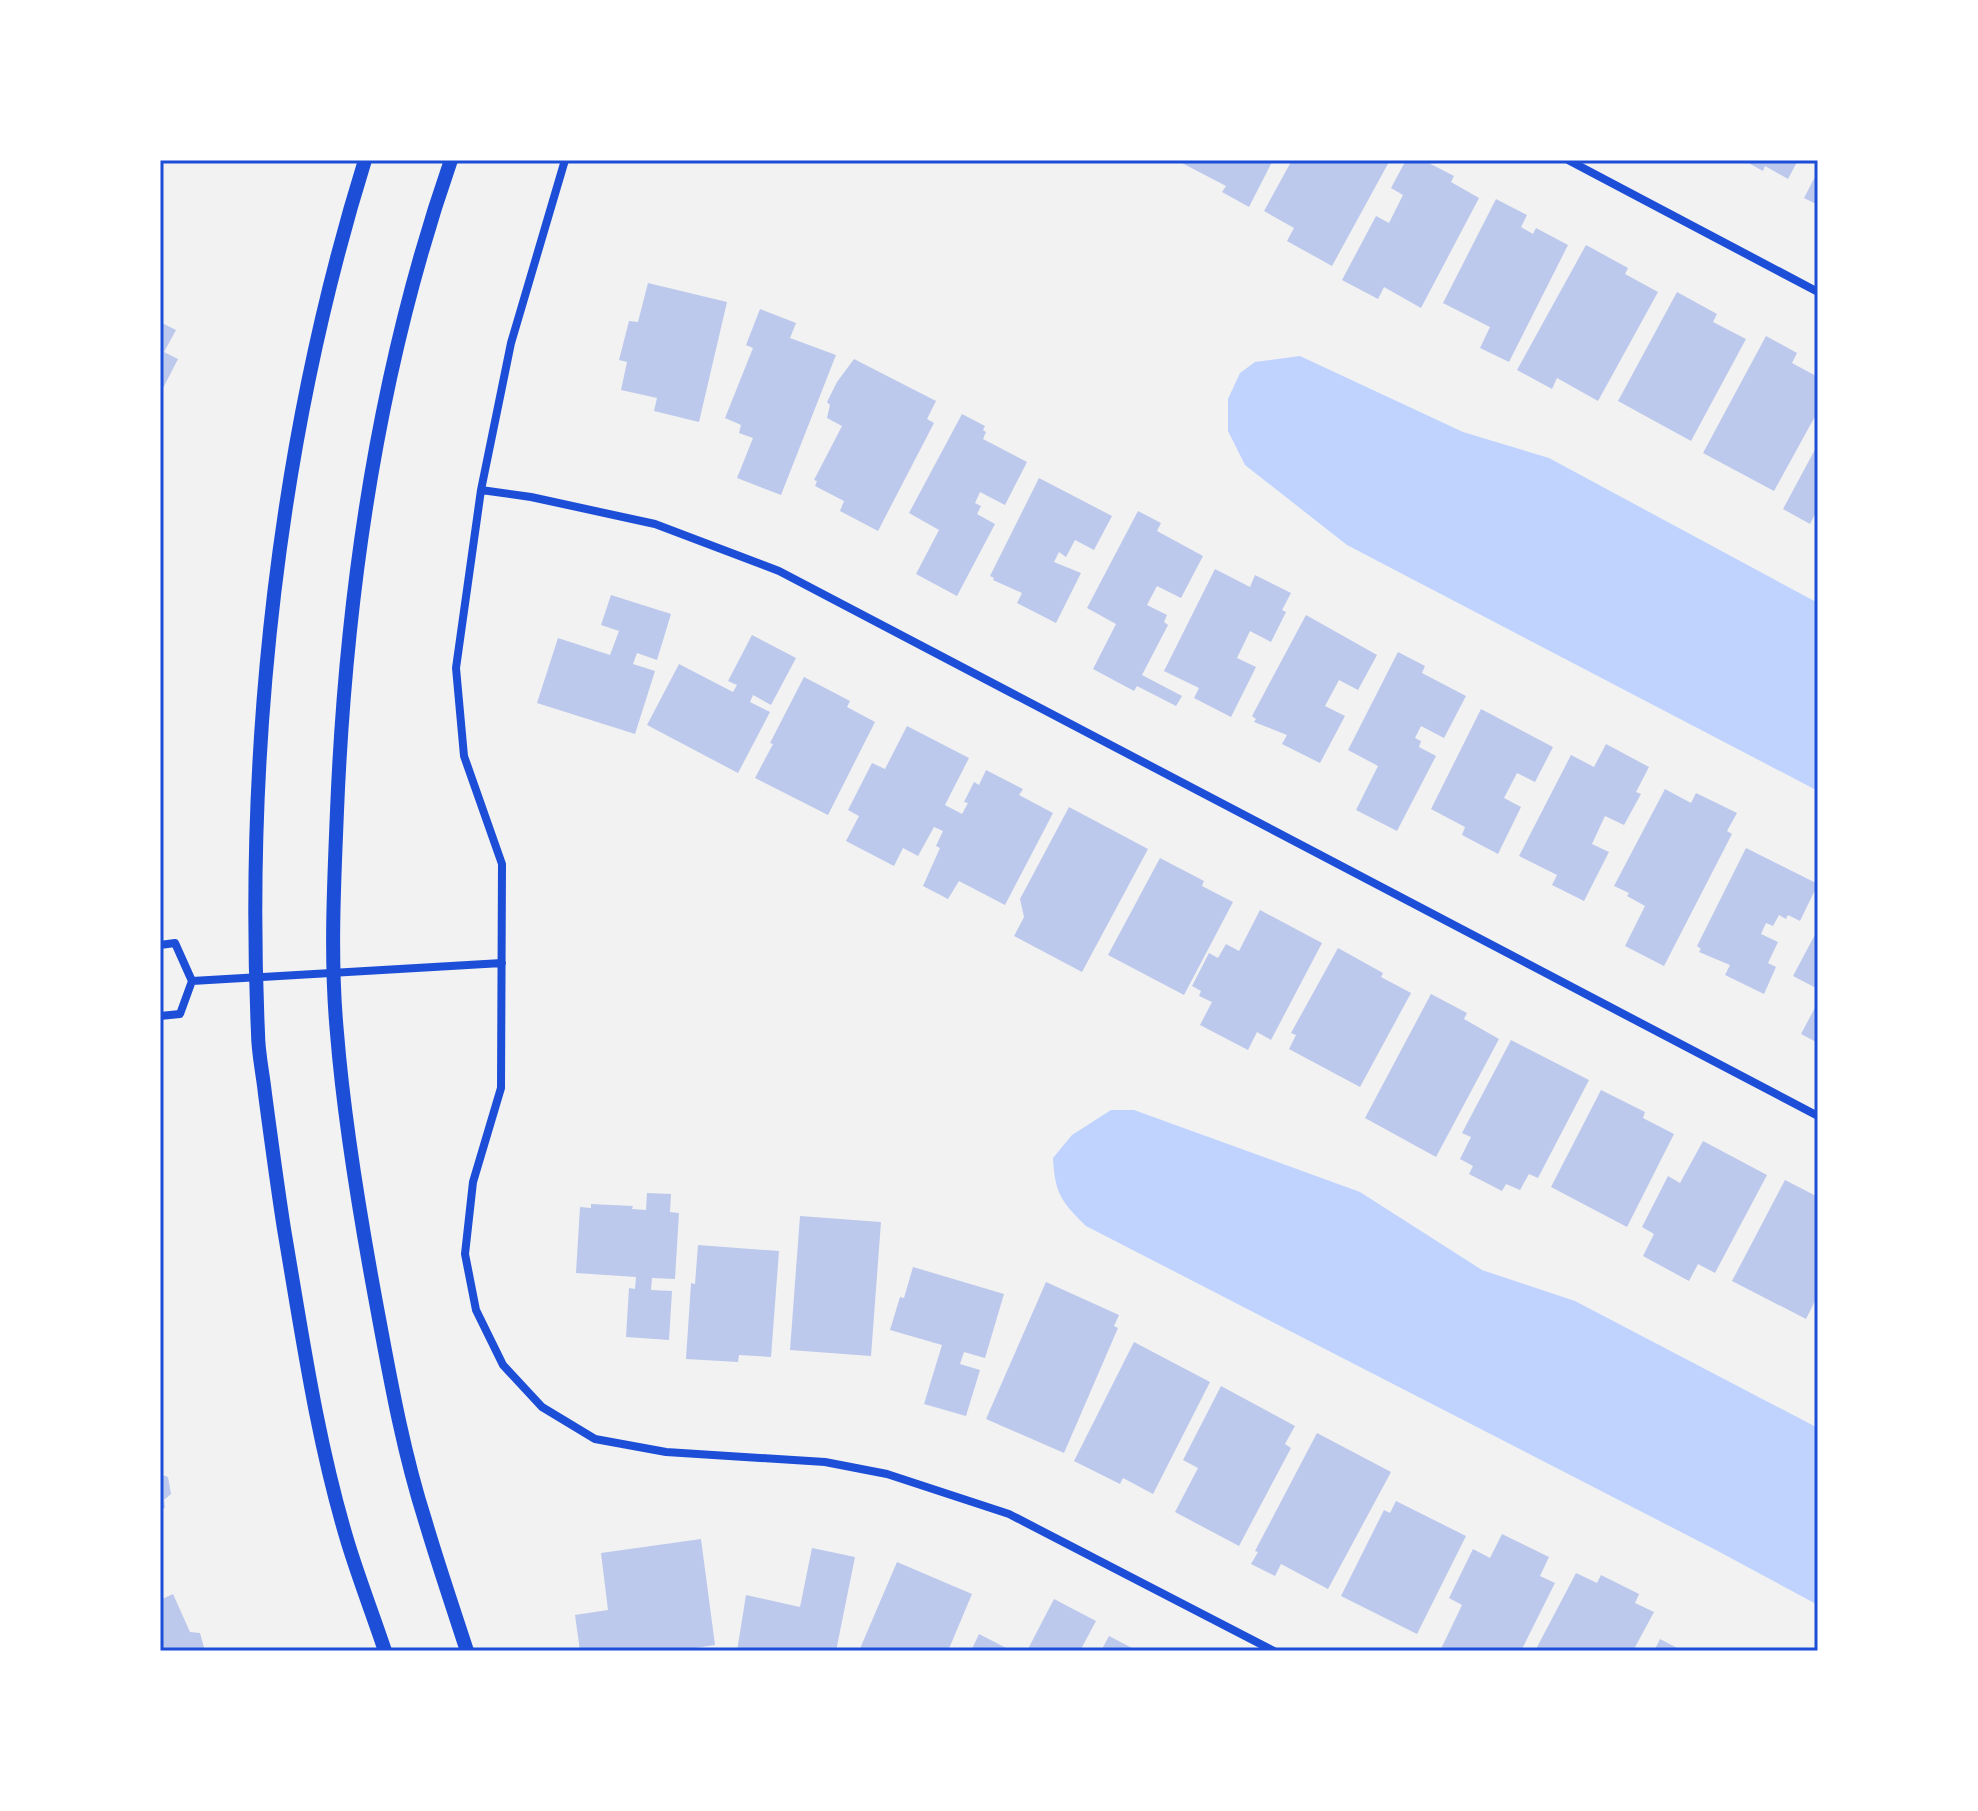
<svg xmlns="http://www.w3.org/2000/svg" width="1978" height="1811" font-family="'PT Sans Narrow',sans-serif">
<rect width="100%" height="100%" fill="#f2f2f2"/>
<!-- water -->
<path fill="#bfd3fe" d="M 1300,356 L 1463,432 L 1549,458 L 1818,603 L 1818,791 L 1347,545 L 1245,465 L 1228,431 L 1228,399 L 1240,373 L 1255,362 Z
M 1111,1110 L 1134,1110 L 1360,1192 L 1482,1270 L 1575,1301 L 1818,1428 L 1818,1605 L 1714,1549 L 1086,1226 C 1061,1201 1055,1194 1053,1158 L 1072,1135 Z"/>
<!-- building -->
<path fill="#bdc9ec" d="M 1184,160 L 1273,160 L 1249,207 L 1222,192 L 1226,186 L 1182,163 Z
M 1292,160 L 1390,160 L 1332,266 L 1287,241 L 1294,228 L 1264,211 Z
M 1406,160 L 1423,160 L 1454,176 L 1451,182 L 1479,198 L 1421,308 L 1384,287 L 1378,299 L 1342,280 L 1376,216 L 1389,223 L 1403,195 L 1391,188 Z
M 1743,160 L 1798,160 L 1788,179 L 1765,166 L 1763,171 Z
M 1818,171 L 1818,205 L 1804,198 Z
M 1496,199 L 1527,215 L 1521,227 L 1533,234 L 1536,228 L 1568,245 L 1509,362 L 1480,348 L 1490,327 L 1443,303 Z
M 1586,245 L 1628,268 L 1625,274 L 1658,292 L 1598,401 L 1557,378 L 1552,389 L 1517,370 Z
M 648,283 L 727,302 L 699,422 L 654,411 L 657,398 L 621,390 L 627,362 L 619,360 L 629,321 L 638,322 Z
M 1677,292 L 1717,314 L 1713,322 L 1746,339 L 1691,441 L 1618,401 Z
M 760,309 L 796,323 L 790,338 L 836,355 L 781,495 L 737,478 L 753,438 L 739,433 L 741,425 L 725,418 L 753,348 L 746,345 Z
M 160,322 L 176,330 L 164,352 L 178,359 L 160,394 Z
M 1766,336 L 1797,353 L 1792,363 L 1818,377 L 1818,411 L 1774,491 L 1703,453 Z
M 854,359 L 936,401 L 927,419 L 934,423 L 878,531 L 840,511 L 844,501 L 815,486 L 817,481 L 814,480 L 842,426 L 827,418 L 830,405 L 827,402 L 837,382 Z
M 962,414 L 985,426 L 983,430 L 986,432 L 983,439 L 1027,462 L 1005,505 L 980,492 L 975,503 L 981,506 L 977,514 L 995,524 L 957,596 L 916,574 L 939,530 L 909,513 Z
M 1818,444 L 1818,508 L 1810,524 L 1783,509 Z
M 1039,478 L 1112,516 L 1094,550 L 1075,540 L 1066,557 L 1059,552 L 1054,562 L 1081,573 L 1056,623 L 1017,603 L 1022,593 L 993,580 L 994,578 L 990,576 Z
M 1138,511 L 1161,523 L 1157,531 L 1203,556 L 1181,598 L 1157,586 L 1147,605 L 1167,615 L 1164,622 L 1168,625 L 1142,675 L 1182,696 L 1176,706 L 1137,686 L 1134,691 L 1093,669 L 1116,624 L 1087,608 Z
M 1215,569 L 1250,587 L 1255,575 L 1291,593 L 1282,610 L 1286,612 L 1271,642 L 1250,631 L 1237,658 L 1256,667 L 1231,717 L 1194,698 L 1199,688 L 1164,671 Z
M 611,595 L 671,614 L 657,660 L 637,653 L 633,664 L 655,671 L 635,734 L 537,703 L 558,638 L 610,655 L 619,631 L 601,625 Z
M 1306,615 L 1377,655 L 1358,690 L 1339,680 L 1325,706 L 1345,716 L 1320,763 L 1282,744 L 1287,735 L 1254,722 L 1256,719 L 1252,716 Z
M 752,635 L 796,658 L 771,705 L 753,695 L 750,702 L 770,712 L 738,773 L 647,725 L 679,664 L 733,692 L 737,685 L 728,681 Z
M 1398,652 L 1425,666 L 1422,673 L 1466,696 L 1444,738 L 1421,726 L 1415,738 L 1421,741 L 1419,747 L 1436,756 L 1397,831 L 1356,810 L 1378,766 L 1348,750 Z
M 804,677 L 850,701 L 847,707 L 875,722 L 828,815 L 755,778 L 773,744 L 770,743 Z
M 1481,709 L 1553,747 L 1535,782 L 1517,773 L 1504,798 L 1521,807 L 1498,854 L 1462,835 L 1465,827 L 1431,809 Z
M 907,726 L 969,758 L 945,805 L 962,814 L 968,803 L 964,802 L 974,782 L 979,785 L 986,770 L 1023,789 L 1019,795 L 1053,813 L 1005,905 L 959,881 L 948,899 L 923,886 L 940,848 L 936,846 L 943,831 L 934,827 L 918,856 L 903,848 L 894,866 L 846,841 L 859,816 L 848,810 L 872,763 L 885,769 Z
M 1606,744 L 1649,767 L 1636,792 L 1641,794 L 1624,825 L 1605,816 L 1592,844 L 1609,852 L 1584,901 L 1552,885 L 1557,875 L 1519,856 L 1571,755 L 1594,767 Z
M 1665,789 L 1691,803 L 1696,793 L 1737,813 L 1727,831 L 1732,834 L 1664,966 L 1625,946 L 1645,906 L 1627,896 L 1629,893 L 1614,886 Z
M 1069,807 L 1148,849 L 1082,972 L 1014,936 L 1024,917 L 1020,899 Z
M 1746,848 L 1818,884 L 1800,921 L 1788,915 L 1786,919 L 1779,915 L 1773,926 L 1766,923 L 1761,934 L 1778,942 L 1768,963 L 1776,967 L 1764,994 L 1725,975 L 1730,965 L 1699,952 L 1701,949 L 1697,946 Z
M 1160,858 L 1204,881 L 1202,886 L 1233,902 L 1184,995 L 1108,955 Z
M 1260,910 L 1322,943 L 1271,1040 L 1257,1032 L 1248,1050 L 1200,1025 L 1212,1002 L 1199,996 L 1201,991 L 1192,986 L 1209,953 L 1218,958 L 1226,944 L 1239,951 Z
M 1818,929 L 1818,989 L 1793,976 Z
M 1338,948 L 1383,973 L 1381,977 L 1411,993 L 1360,1087 L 1289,1049 L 1296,1035 L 1291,1033 Z
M 1431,994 L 1467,1013 L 1464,1019 L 1499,1039 L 1436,1157 L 1365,1118 Z
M 1818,1002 L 1818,1043 L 1801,1034 Z
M 1511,1040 L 1589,1080 L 1538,1178 L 1529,1174 L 1520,1190 L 1506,1184 L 1502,1191 L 1469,1174 L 1473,1166 L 1460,1159 L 1471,1137 L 1462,1133 Z
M 1601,1090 L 1645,1112 L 1643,1118 L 1674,1134 L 1627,1227 L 1551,1187 Z
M 1703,1141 L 1767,1175 L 1715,1273 L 1698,1264 L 1689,1281 L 1643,1256 L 1654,1234 L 1642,1227 L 1668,1176 L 1680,1183 Z
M 1785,1180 L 1818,1197 L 1818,1295 L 1806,1319 L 1732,1281 Z
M 647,1193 L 671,1194 L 670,1212 L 679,1213 L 675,1279 L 652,1278 L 651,1290 L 672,1291 L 669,1340 L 626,1337 L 629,1288 L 635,1289 L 636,1277 L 576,1273 L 580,1207 L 591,1208 L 591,1204 L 633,1206 L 632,1209 L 646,1210 Z
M 800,1216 L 881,1222 L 871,1356 L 790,1350 Z
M 698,1245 L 779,1251 L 771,1357 L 739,1355 L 738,1362 L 686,1359 L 691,1283 L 695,1284 Z
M 913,1267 L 1004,1294 L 985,1358 L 964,1352 L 960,1364 L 980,1370 L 966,1416 L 924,1404 L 942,1345 L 890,1330 L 900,1297 L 904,1298 Z
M 1046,1282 L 1119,1315 L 1114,1326 L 1118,1328 L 1064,1453 L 986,1419 Z
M 1134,1342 L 1210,1382 L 1153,1494 L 1123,1478 L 1120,1484 L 1074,1461 Z
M 1221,1386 L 1295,1426 L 1285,1444 L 1291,1448 L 1239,1546 L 1175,1512 L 1198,1468 L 1183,1460 Z
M 1317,1433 L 1391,1472 L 1328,1589 L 1281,1564 L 1275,1576 L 1251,1564 L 1258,1552 L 1255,1551 Z
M 160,1474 L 168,1477 L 171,1494 L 164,1500 L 165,1508 L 160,1509 Z
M 1396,1501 L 1466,1536 L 1417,1634 L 1341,1596 L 1384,1510 L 1390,1513 Z
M 1502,1534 L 1549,1557 L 1540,1576 L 1555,1583 L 1521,1651 L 1445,1651 L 1441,1649 L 1462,1605 L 1449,1598 L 1473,1549 L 1490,1558 Z
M 701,1539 L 715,1645 L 673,1651 L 580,1651 L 575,1615 L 608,1610 L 601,1553 Z
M 812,1548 L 855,1557 L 836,1651 L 737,1651 L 746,1595 L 800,1607 Z
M 897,1562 L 972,1594 L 948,1651 L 859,1651 Z
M 1576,1573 L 1597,1583 L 1601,1575 L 1639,1594 L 1635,1603 L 1654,1612 L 1633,1651 L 1535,1651 Z
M 173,1594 L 190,1632 L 200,1633 L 205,1651 L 160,1651 L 160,1600 Z
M 1054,1599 L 1096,1621 L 1080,1651 L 1028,1649 Z
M 979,1634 L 1012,1651 L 971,1651 Z
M 1109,1636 L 1138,1651 L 1101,1651 Z
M 1660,1639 L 1683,1651 L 1654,1651 Z"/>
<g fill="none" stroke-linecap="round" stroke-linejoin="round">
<!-- minor -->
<path stroke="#1d4ed8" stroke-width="8" d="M 565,160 L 511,343 L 481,490 L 456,668 L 464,756 L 502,864 L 501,1088 L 473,1182 L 465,1254 L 476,1310 L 503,1365 L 542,1407 L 595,1439 L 666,1452 L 825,1462 L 887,1474 L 1009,1514 L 1274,1651
M 1568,160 L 1818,292
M 481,490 L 531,497 L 655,524 L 779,571 L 1818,1116
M 160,945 L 175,943 L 192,981 L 180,1014 L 160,1016
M 192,981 L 502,963"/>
<!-- tertiary -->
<path stroke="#1d4ed8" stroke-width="14" d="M 365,160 C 279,437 245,743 258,1033 C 258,1053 263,1074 265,1094 C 271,1139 277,1184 284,1229 C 302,1334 317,1441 348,1543 C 359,1579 373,1615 385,1651
M 451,160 C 378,370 346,590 337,811 C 334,885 330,959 337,1033 C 344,1121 359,1210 375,1297 C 389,1372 402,1448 425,1520 C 438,1564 453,1608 467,1651"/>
</g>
<!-- border -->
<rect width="1978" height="1811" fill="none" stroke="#ffffff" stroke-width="324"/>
<rect x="162" y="162" width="1654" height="1487" fill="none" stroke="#1d4ed8" stroke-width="3"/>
</svg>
